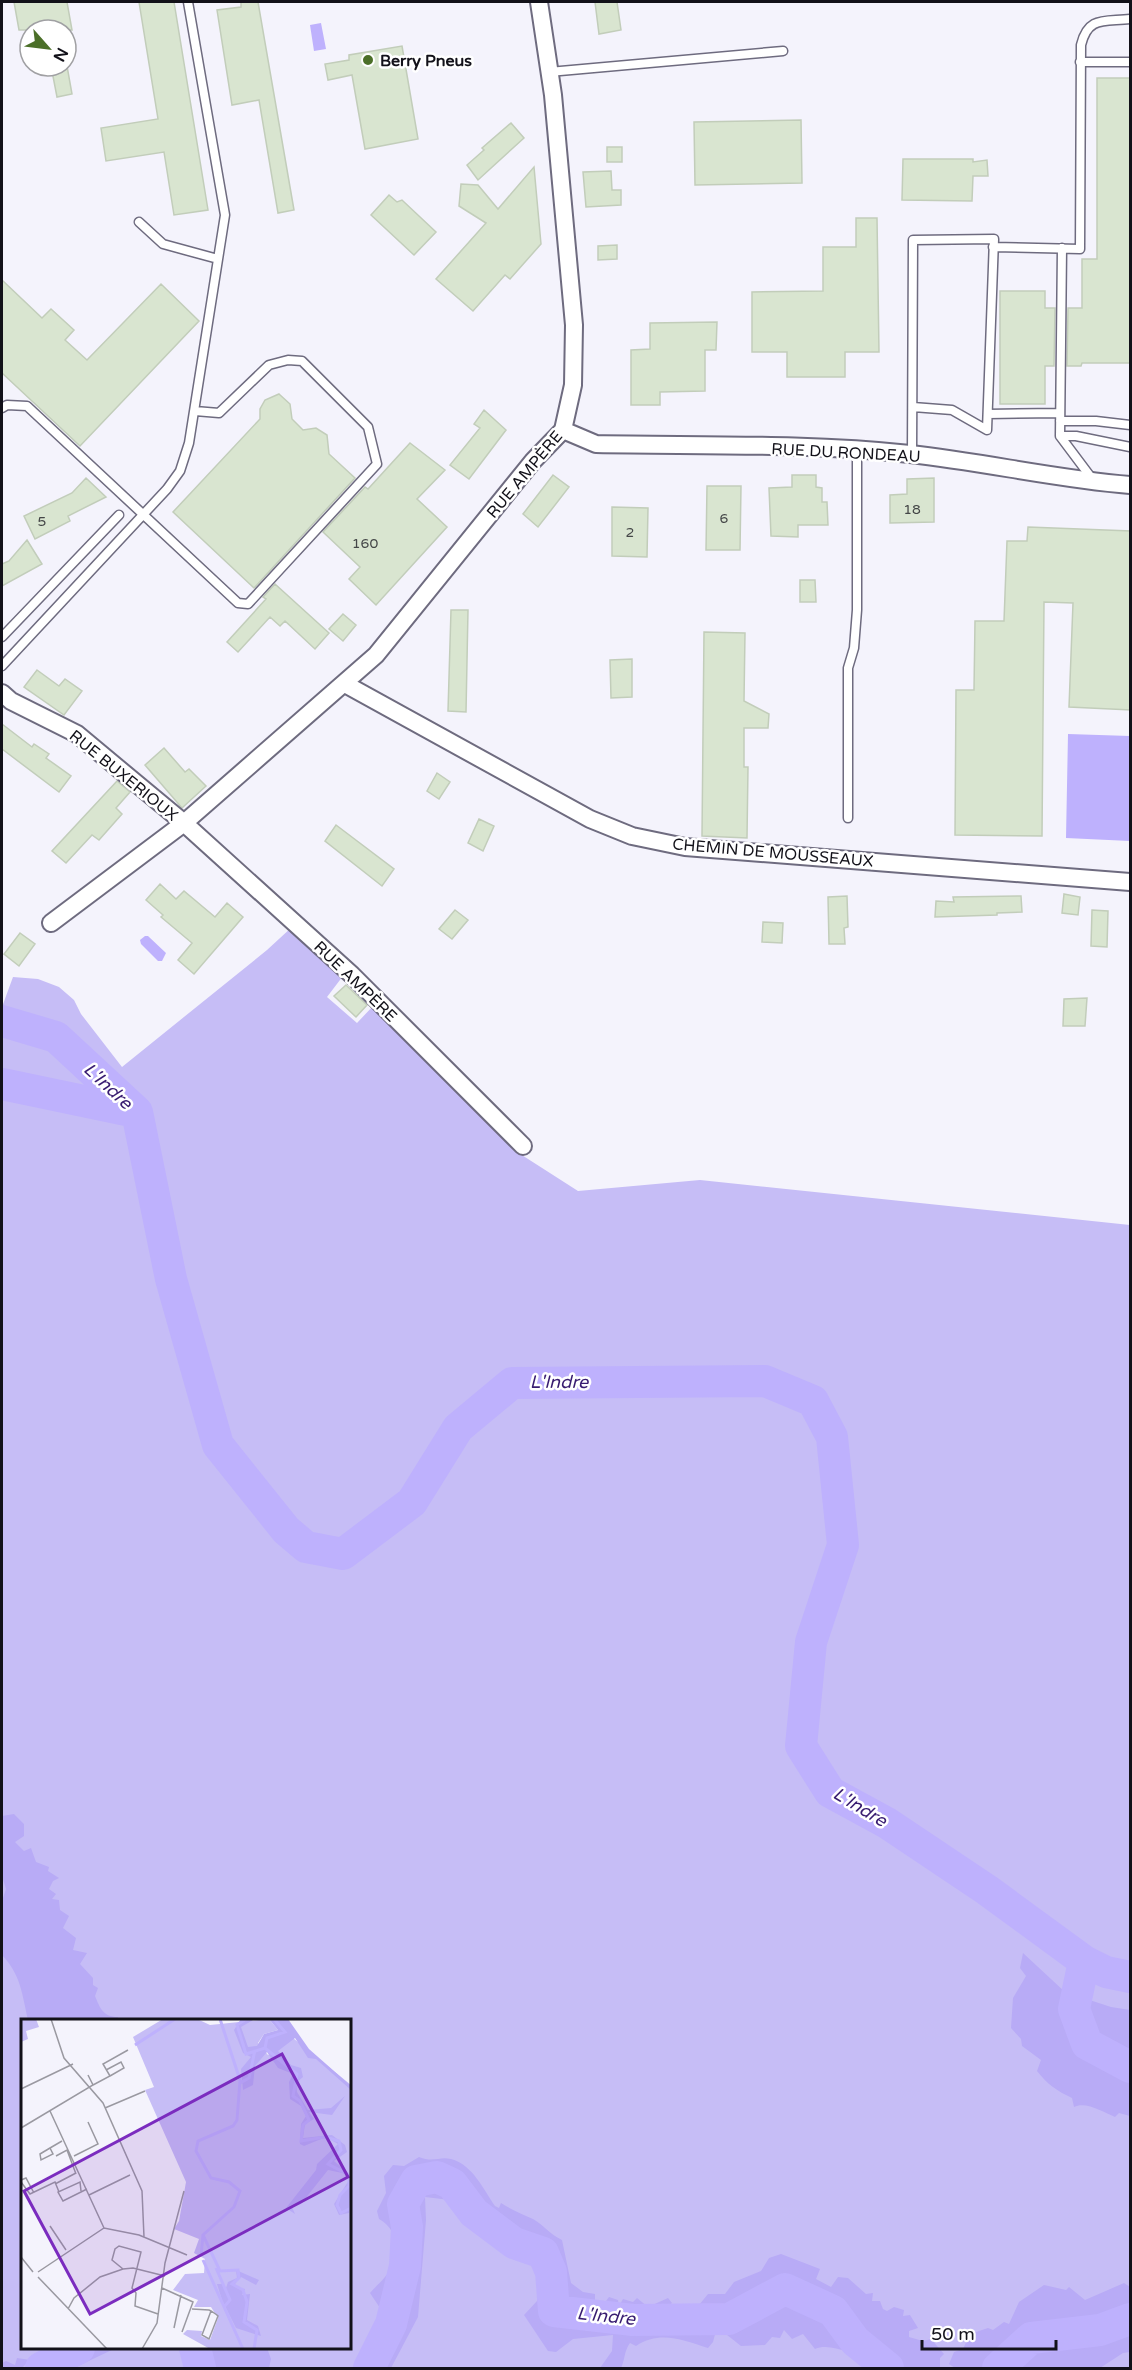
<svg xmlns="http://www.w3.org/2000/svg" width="1132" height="2370" font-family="'Varela Round',sans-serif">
<rect width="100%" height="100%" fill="#f4f3fc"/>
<!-- green -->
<path fill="#c6bdf6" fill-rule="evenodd" d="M 292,927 L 343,976 L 327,997 L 357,1023 L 374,1005 L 514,1150 L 578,1191 L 700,1180 L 1130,1225 L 1130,2368 L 2,2368 L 2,1007 L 13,977 L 38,979 L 59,987 L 74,1000 L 81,1014 L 122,1067 L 267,950 ZM 22,2020 L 350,2020 L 350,2348 L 22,2348 Z"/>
<!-- forest -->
<path fill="#b8abf6" d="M 14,1814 L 24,1824 L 24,1836 L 15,1842 L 24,1851 L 31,1848 L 36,1862 L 49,1867 L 48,1871 L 59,1878 L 53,1881 L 49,1889 L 56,1894 L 52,1899 L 59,1900 L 60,1910 L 69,1916 L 63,1928 L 76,1938 L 73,1950 L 87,1953 L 80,1964 L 93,1978 L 93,1985 L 98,1988 L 95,1996 C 100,2008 103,2017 118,2017 L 117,2020 L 28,2020 C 22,1994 21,1975 2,1955 L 2,1901 L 6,1889 L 2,1876 L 2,1816 Z
M 1023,1953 L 1065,1992 L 1111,2007 L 1130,2010 L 1130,2116 L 1119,2113 L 1115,2117 C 1103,2112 1086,2101 1074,2107 L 1072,2098 C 1057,2091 1047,2084 1037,2071 L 1041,2060 L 1022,2046 L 1021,2039 L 1011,2028 L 1013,1998 L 1026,1976 L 1020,1968 Z
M 419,2157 C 434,2163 439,2156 451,2159 C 473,2165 483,2189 495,2206 L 499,2208 L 501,2203 C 512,2210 522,2214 533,2219 C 544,2225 549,2234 562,2240 L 571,2283 L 583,2292 L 595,2294 L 595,2300 L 603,2305 L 609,2297 L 618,2300 L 619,2306 L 623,2299 L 633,2302 L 637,2298 L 648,2307 L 668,2298 L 672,2303 L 664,2310 L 670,2311 L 676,2304 L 688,2310 L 699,2305 L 708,2294 L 725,2294 L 734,2282 L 761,2271 L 769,2258 L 781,2254 L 820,2269 L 816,2279 L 831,2287 L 838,2277 L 848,2278 L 866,2294 L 873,2293 L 872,2301 L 880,2301 L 883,2309 L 887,2311 L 894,2307 L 904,2310 L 903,2316 L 910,2315 L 918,2328 L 909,2331 L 909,2337 L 923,2341 L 931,2339 L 944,2354 L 940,2358 L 940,2368 L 875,2368 L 869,2365 L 869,2357 C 853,2356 831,2342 815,2349 L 803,2334 L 792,2339 L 784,2330 L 780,2338 L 772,2337 L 765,2345 L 741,2346 L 717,2327 L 713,2342 L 708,2348 C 683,2340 660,2330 636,2346 L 630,2343 C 624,2351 625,2360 621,2368 L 600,2368 L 612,2351 L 613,2335 L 573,2339 L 556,2352 L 548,2351 L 524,2315 L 537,2301 L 542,2267 C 525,2250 502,2248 483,2235 C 469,2226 459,2212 450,2200 L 425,2197 L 426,2220 L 418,2317 L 391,2368 L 371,2368 L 387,2329 L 375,2322 L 382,2311 L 370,2293 C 377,2285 389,2275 392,2266 C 400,2248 396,2228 379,2219 L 377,2211 L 386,2193 L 384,2176 L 393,2165 L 404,2166 Z
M 1124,2283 L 1130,2287 L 1130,2352 L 1123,2353 L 1100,2368 L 955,2368 L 949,2364 L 954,2352 L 963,2349 L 970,2334 L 988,2328 L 993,2330 L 1004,2322 L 1009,2324 L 1019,2302 L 1044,2285 L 1066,2290 L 1069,2287 L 1085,2300 Z
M 42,2348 L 116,2348 L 74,2368 L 41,2368 L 44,2367 Z
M 178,2348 L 267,2348 L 271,2359 L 269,2368 L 190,2368 L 189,2363 Z
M 17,2358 L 30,2360 L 22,2368 L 2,2368 L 2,2363 L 6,2361 L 15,2365 Z"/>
<!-- water -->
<path fill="#beb1fd" d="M 321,23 L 326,49 L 314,51 L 310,25 Z
M 1068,734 L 1130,736 L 1130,841 L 1066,838 Z
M 145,936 L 148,936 L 166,953 L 162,961 L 158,961 L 141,944 L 140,940 Z"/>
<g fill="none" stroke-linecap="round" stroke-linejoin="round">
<!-- river -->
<path stroke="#beb1fd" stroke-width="32" d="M 2,1021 L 56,1037 L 137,1112 L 171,1279 L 218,1445 L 286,1530 L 306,1547 L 343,1554 L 412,1502 L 458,1428 L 512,1383 L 765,1381 L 813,1401 L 832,1437 L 843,1545 L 811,1642 L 801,1746 L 830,1792 L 887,1823 L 987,1890 L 1084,1961 L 1106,1972 L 1130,1977
M 2,1084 L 136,1112
M 1084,1961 L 1074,2009 L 1087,2044 L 1130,2067
M 195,2348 L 200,2368
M 41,2368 L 79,2348
M 369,2368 L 391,2324 L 405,2266 L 407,2227 L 403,2204 L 416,2181 L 437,2177 L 452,2184 L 474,2213 L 514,2243 L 543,2253 L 551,2272 L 554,2311 L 633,2320 L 729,2319 L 785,2289 L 833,2311 L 855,2341 L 888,2368
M 998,2368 L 1031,2338 L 1100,2330 L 1130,2319"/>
</g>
<!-- building -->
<path fill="#d9e5d0" stroke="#c2cdba" stroke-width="1.5" d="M 14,2 L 67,2 L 72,30 L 19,30 Z
M 139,2 L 174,2 L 208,210 L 174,215 L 164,152 L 106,161 L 101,128 L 158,119 Z
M 241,2 L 258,2 L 294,210 L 278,213 L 259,100 L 232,105 L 217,10 L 241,7 Z
M 595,2 L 617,2 L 621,30 L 599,34 Z
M 402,46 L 418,139 L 365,149 L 352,75 L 328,80 L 325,64 L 349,60 L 349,55 Z
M 51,66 L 67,66 L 72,94 L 57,97 Z
M 1097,78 L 1131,78 L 1131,363 L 1082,363 L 1081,366 L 1067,366 L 1068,308 L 1082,308 L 1082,259 L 1097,259 Z
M 801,120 L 802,183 L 695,185 L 694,122 Z
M 511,123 L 524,138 L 478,180 L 467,165 L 484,150 L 482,148 Z
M 607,147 L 622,147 L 622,162 L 607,162 Z
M 903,159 L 973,159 L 973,162 L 987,160 L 988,176 L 973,176 L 972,201 L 902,200 Z
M 534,167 L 541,244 L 510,279 L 505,275 L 473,311 L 436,279 L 486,223 L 459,206 L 461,184 L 478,185 L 498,209 Z
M 611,171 L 612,190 L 621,190 L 621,205 L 586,207 L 583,172 Z
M 389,195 L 397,202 L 402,200 L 436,232 L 414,255 L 371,215 Z
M 856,218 L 877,218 L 879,352 L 845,352 L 845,377 L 787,377 L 787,352 L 752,352 L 752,292 L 823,291 L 823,247 L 856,247 Z
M 617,245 L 617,259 L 598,260 L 598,246 Z
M 2,280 L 42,318 L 51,309 L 74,330 L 65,340 L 87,360 L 161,284 L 199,321 L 80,446 L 2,373 Z
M 1000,291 L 1045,291 L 1045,308 L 1055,308 L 1054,366 L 1045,366 L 1045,404 L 1000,404 Z
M 717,322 L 716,350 L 705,350 L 705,391 L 660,392 L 660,405 L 631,405 L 631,350 L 650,349 L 650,323 Z
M 279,394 L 290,404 L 292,419 L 303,430 L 316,428 L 327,435 L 329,454 L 355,478 L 254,588 L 173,512 L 260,419 L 260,409 L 265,400 Z
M 484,410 L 506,430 L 469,479 L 450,465 L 480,428 L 474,424 Z
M 410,443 L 445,470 L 417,499 L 447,527 L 376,605 L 349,579 L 360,567 L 323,532 L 365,487 L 368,489 Z
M 553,475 L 569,487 L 538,527 L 523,514 Z
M 792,475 L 816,475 L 816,487 L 822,488 L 822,502 L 827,502 L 828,525 L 798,525 L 798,537 L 771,536 L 769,488 L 792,487 Z
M 86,478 L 106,497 L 68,516 L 70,521 L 35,539 L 24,516 L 72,493 Z
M 934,478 L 934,522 L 890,523 L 890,495 L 907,494 L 907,479 Z
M 707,486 L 741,486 L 740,550 L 706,550 Z
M 612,507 L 648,508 L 647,557 L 612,556 Z
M 1028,527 L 1131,531 L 1131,710 L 1069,707 L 1073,603 L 1044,602 L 1042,836 L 955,835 L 956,690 L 974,690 L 975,621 L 1004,621 L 1007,541 L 1027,541 Z
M 27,540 L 42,564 L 2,586 L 2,564 L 9,561 Z
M 800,580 L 815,580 L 816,602 L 800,602 Z
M 275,584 L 329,633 L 315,649 L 285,621 L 280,626 L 270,617 L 238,652 L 227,642 L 266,599 L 263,597 Z
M 451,610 L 468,610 L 466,712 L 448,711 Z
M 343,614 L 356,625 L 343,641 L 329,629 Z
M 704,632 L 745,633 L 744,701 L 769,714 L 768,728 L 744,728 L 744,767 L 748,767 L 747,838 L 702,836 Z
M 632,659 L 632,697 L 611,698 L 610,660 Z
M 37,670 L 59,686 L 65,679 L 82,691 L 64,715 L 24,687 Z
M 2,724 L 32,747 L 34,744 L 49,754 L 46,758 L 71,776 L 59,792 L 2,749 Z
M 164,748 L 185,772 L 189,769 L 206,786 L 182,808 L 145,765 Z
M 437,773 L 450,782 L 439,799 L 427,791 Z
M 117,781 L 130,792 L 116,808 L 122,814 L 99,840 L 92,835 L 66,863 L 52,851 Z
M 479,819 L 494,826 L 483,851 L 468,843 Z
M 336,825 L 394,869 L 382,886 L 325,841 Z
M 160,884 L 176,899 L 184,891 L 215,917 L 227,903 L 243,917 L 194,974 L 178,960 L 192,943 L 161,917 L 163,915 L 146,900 Z
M 1064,894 L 1080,897 L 1078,915 L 1062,913 Z
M 847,896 L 848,927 L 844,928 L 845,944 L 829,944 L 828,897 Z
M 1021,896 L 1022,912 L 997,913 L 997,915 L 935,917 L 936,901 L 954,902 L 953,897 Z
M 455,910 L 468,920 L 452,939 L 439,929 Z
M 1092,910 L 1108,911 L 1107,947 L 1091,946 Z
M 763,922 L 783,923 L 782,943 L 762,942 Z
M 20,933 L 35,944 L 19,966 L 4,954 Z
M 346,985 L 367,1005 L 356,1017 L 334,996 Z
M 1087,998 L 1085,1026 L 1063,1026 L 1064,999 Z"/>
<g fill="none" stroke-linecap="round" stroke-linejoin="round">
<!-- service casing -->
<g stroke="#6e6b7f" stroke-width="11">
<path id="service" d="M 1080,62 L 1130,62
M 549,72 L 783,51
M 139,222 L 163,244 L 218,259
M 993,247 L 1080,249 L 1081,45 C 1088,16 1104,22 1130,19
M 1062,248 L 1060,436 L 1093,480
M 2,408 L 7,405 L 27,406 L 238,603 L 248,604 L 377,464 L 368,427 L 302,361 L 288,360 L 269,365 L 219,413 L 195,411
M 988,414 L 1060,413
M 1060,421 L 1096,421 L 1130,425
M 1060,436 L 1076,436 L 1130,447
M 912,454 L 913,240 L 994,239 L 987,430 L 952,410 L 913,407
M 2,637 L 119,515
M 2,666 L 167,489 L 180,471 L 189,443 L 225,215 L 188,2
M 848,818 L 848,668 L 854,648 L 857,610 L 857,449"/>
</g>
<!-- minor casing -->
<g stroke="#6e6b7f" stroke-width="20">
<path id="minor" d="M 563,430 L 596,444 C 700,446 806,443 910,454 C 984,462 1056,479 1130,485
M 345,684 L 590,819 L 632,836 L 685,847 L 1130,882
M 2,693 L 11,701 L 77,734 L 184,823 L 352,975 L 523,1146
M 51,923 L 184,823 L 376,655 L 533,461 L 563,430 L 573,385 L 574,325 L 553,95 L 539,2"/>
</g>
<!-- service -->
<use href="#service" stroke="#fff" stroke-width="8"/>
<!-- minor -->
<use href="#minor" stroke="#fff" stroke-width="16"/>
</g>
<!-- markers -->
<circle fill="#4b6f28" stroke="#fff" stroke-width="2" cx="368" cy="60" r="6"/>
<g text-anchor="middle" stroke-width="5" stroke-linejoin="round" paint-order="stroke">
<!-- number labels -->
<g font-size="14" fill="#444647">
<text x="912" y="514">18</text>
<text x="724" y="523">6</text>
<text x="42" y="526">5</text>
<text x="630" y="537">2</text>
<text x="365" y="548">160</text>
</g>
<!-- poi labels -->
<g font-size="16" font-weight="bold" fill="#121119" stroke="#fff" text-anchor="start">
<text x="380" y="66">Berry Pneus</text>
</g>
<!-- street labels -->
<g font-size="16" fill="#121119" stroke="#fff">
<text transform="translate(846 452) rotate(3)" y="6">RUE DU RONDEAU</text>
<text transform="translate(524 474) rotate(-50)" y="6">RUE AMPÈRE</text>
<text transform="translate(124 775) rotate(39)" y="6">RUE BUXERIOUX</text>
<text transform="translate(773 852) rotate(5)" y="6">CHEMIN DE MOUSSEAUX</text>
<text transform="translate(356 981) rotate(44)" y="6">RUE AMPÈRE</text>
</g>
<!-- water labels -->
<g font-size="18" font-style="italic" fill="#381c71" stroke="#fff">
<text transform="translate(108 1086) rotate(43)" y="6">L'Indre</text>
<text x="559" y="1388">L'Indre</text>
<text transform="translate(860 1807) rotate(31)" y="6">L'Indre</text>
<text transform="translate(606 2316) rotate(6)" y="6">L'Indre</text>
</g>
</g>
<!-- overview -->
<g transform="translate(21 2019)">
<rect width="330" height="330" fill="#f4f3fc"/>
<path d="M 0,0 L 15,0 L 18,8 L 5,12 L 7,20 L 0,23 ZM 142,0 L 176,0 L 189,6 L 248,0 L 257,11 L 243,15 L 237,24 L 247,36 L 272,19 L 330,66 L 330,330 L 189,330 L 162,315 L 166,311 L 181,312 L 180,317 L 189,321 L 197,299 L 190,288 L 173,288 L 177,281 L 152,271 L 164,255 L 183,254 L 184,240 L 173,234 L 178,220 L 153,210 L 158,202 L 165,163 L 124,71 L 133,68 L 112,18 Z" fill="#c6bdf6"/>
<path d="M 220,0 L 234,0 L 220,8 L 227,28 L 236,27 L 243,15 L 257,11 L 248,0 L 267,0 L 288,30 L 330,67 L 330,71 L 295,40 L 287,39 L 274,19 L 257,32 L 270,46 L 280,49 L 282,58 L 275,64 L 276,73 L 287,91 L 310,89 L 324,77 L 311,96 L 288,93 L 293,100 L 284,105 L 282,119 L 311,116 L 324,126 L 326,133 L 313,142 L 330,156 L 328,194 L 318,196 L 313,185 L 328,161 L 326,155 L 307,151 L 280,185 L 271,188 L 274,195 L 265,189 L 295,151 L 296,145 L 317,125 L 305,118 L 283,127 L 279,125 L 280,105 L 285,97 L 280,87 L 269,80 L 268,63 L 272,55 L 257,49 L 246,33 L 234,47 L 232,66 L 222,71 L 220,50 L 230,38 L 222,34 L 213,11 ZM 215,251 L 238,261 L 235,266 L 220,258 L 214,265 L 215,269 L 224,270 L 221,276 L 229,275 L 226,301 L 237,307 L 240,317 L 215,309 L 201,281 L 196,265 L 201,265 L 204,272 L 207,263 L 216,259 Z" fill="#b8abf6"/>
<path fill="none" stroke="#beb1fd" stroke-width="3" d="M 225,0 L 216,6 L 225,35 L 244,29 L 276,55 L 272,77 L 279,82 L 288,101 L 282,106 L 280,122 L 304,118 L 318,122 L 320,131 L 307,145 L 328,156 L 328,167 L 319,176 L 316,186 L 320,194 L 330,189M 114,26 L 154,0M 244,29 L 246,19 L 264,13 L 253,0M 219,64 L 228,59 L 234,31M 182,216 L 199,252 L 217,251 L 218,259 L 211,265 L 222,271 L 226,283 L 223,303 L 236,311 L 233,330M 180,237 L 182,216 L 213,188 L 219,172 L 208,163 L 190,159 L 175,132 L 177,122 L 212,107 L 216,101 L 219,61 L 199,0M 182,241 L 222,330M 195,249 L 209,281 L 203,288"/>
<path fill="none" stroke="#9a99a1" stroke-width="1.5" d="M 30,0 L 43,39 L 82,84 L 121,172 L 123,218M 179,0 L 201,0M 85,51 L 100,43 L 103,49 L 89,57M 72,66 L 89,57 L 82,45 L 107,31M 0,70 L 52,45M 84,89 L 124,72M 29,92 L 83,209M 0,109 L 72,66 L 67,56M 29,129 L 32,135 L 20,141 L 19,135 L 29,129 L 41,122M 35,137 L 46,131 L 55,155M 53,137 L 77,125 L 67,103M 0,161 L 5,159 L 13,174M 0,163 L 9,175 L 34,163 L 38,173M 34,165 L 55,154M 60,172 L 59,163 L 37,173 L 42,182 L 66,170M 68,176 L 109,156M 29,207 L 45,231M 0,238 L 12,253M 102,250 L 91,241 L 94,230 L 98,227 L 120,233 L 111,269 L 115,274 L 114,287 L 137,295M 17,253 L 83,209 L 118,216 L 166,236M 17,258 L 86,330M 141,269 L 172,283 L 161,313M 47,290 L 53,279 L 79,258 L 102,250 L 112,249 L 144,257M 171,290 L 188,291 L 190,292 L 196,296 L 197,297 L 188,320 L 181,316 L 190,292M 153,309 L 160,276M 121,330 L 136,304 L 144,244 L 163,172"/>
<path fill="#7b2cbf" fill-opacity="0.15" stroke="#7b2cbf" stroke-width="3" d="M 261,35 L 327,158 L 69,295 L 3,172 Z"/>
<rect width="330" height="330" fill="none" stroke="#121119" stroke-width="3"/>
</g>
<!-- border -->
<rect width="1132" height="2370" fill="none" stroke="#121119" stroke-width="6"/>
<!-- north arrow -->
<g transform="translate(48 48) rotate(118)"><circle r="28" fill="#ffffff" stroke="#a0a0a3" stroke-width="1.5"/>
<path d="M0-4.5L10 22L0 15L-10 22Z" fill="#4b6f28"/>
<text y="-9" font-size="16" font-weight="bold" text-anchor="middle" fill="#121119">N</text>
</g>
<!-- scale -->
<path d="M922 2340v9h134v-9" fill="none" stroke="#121119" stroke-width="3"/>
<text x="931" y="2340" font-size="18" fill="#121119" stroke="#ffffff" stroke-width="4.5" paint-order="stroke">50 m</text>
</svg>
